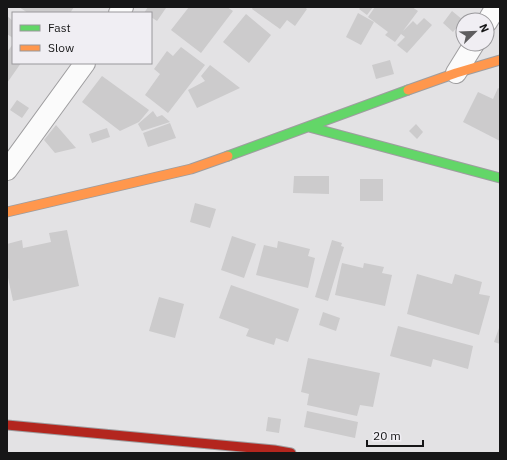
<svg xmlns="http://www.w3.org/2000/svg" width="507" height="460" font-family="'IBM Plex Sans',sans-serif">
<rect width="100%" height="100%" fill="#e3e2e4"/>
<!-- building -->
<path fill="#cccbcc" d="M 19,7 L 74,7 L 70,13 L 28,13 Z
M 148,7 L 164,7 L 166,8 L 157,21 L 151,17 L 151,13 L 144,13 Z
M 189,7 L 227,7 L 233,11 L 201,53 L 171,30 Z
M 253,7 L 304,7 L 307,9 L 295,26 L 287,20 L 280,29 L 252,9 Z
M 361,7 L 373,7 L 367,15 L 359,9 Z
M 375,7 L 412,7 L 418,11 L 403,31 L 413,21 L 417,25 L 424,18 L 432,25 L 407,53 L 397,45 L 405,37 L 401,34 L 395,42 L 385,35 L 388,32 L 368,17 Z
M 452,11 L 463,20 L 453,32 L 443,23 Z
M 358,13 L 374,22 L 361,45 L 346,37 Z
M 246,14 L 271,35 L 249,63 L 223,42 Z
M 7,16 L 13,21 L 13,38 L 7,34 Z
M 13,44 L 13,63 L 21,63 L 7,83 L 7,52 Z
M 181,47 L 205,65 L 168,113 L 145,95 L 160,74 L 154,69 L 167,51 L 173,56 Z
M 390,60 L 394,74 L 376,79 L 372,65 Z
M 210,65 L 240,88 L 197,108 L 188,90 L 205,81 L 201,76 Z
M 102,76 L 149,110 L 139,122 L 120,131 L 82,102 Z
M 498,88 L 500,89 L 500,141 L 463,122 L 478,92 L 493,99 Z
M 17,100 L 29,108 L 22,118 L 10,110 Z
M 153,111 L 157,117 L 162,115 L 170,122 L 142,131 L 138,124 Z
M 170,123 L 176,138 L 148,147 L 143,133 Z
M 416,124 L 423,132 L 417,139 L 409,131 Z
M 56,125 L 76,148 L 55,153 L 44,140 Z
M 107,128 L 110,137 L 92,143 L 89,134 Z
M 294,176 L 329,176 L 329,194 L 293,193 Z
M 360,179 L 383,179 L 383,201 L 360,201 Z
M 195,203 L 216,209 L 210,228 L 190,222 Z
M 67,230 L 79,286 L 13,301 L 7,273 L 7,244 L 22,240 L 23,248 L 51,242 L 49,233 Z
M 232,236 L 256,244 L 244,278 L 221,270 Z
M 332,240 L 342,243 L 341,246 L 344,247 L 328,301 L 315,297 Z
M 278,241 L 310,249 L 308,256 L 315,258 L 308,288 L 256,275 L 264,245 L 277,248 Z
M 342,263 L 363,268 L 364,263 L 384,267 L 382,273 L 392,275 L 385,306 L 335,295 Z
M 417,274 L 452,284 L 455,274 L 482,282 L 479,294 L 490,296 L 479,335 L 407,314 Z
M 231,285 L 299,309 L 288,342 L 276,338 L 274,345 L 246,336 L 249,329 L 219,318 Z
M 159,297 L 184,304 L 175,338 L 149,331 Z
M 323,312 L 340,318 L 336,331 L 319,325 Z
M 398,326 L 473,346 L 468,369 L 433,359 L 431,367 L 390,356 Z
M 499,328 L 500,328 L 500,344 L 494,342 Z
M 308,358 L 380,373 L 373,407 L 360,405 L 357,416 L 307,405 L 309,394 L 301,392 Z
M 307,411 L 358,422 L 355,438 L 304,427 Z
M 268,417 L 281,419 L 279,433 L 266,431 Z"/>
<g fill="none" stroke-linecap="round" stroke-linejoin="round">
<!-- street casing -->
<g stroke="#9e9d9f" stroke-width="22">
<path id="street" d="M 119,13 L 123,7
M 487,22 L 496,7
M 456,73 L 474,44
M 7,170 L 85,63"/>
</g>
<!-- fast casing -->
<g stroke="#9e9d9f" stroke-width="11">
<path id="fast" d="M 309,127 L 500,178
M 228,156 L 408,90"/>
</g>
<!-- slow casing -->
<g stroke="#9e9d9f" stroke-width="11">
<path id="slow" d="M 408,90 L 456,73 L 500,60
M 7,212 L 191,169 L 228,156"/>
</g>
<!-- jam casing -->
<g stroke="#9e9d9f" stroke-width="11">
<path id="jam" d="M 7,425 L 274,450 L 291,453"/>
</g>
<!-- street -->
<use href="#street" stroke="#fbfbfb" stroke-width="20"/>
<!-- fast -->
<use href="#fast" stroke="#63d668" stroke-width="9"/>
<!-- slow -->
<use href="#slow" stroke="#ff974d" stroke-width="9"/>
<!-- jam -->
<use href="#jam" stroke="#b3261e" stroke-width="9"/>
</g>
<!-- border -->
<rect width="507" height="460" fill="none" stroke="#161617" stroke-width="16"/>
<!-- legend -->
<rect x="12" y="12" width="140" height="52" fill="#f0eef3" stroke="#99989b"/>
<rect x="20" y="25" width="20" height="6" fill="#63d668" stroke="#99989b"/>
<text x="48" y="32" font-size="12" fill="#161617">Fast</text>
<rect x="20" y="45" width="20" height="6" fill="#ff974d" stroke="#99989b"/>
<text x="48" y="52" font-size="12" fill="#161617">Slow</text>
<!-- north arrow -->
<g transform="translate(475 32) rotate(67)"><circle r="19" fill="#f0eef3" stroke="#99989b"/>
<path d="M0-3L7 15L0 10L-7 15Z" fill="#5e5d5f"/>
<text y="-6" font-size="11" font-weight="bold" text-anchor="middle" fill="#161617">N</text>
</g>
<!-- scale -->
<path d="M367 440v6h56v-6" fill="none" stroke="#161617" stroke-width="2"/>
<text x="373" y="440" font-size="12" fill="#161617" stroke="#f0eef3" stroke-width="3" paint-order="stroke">20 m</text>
</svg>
